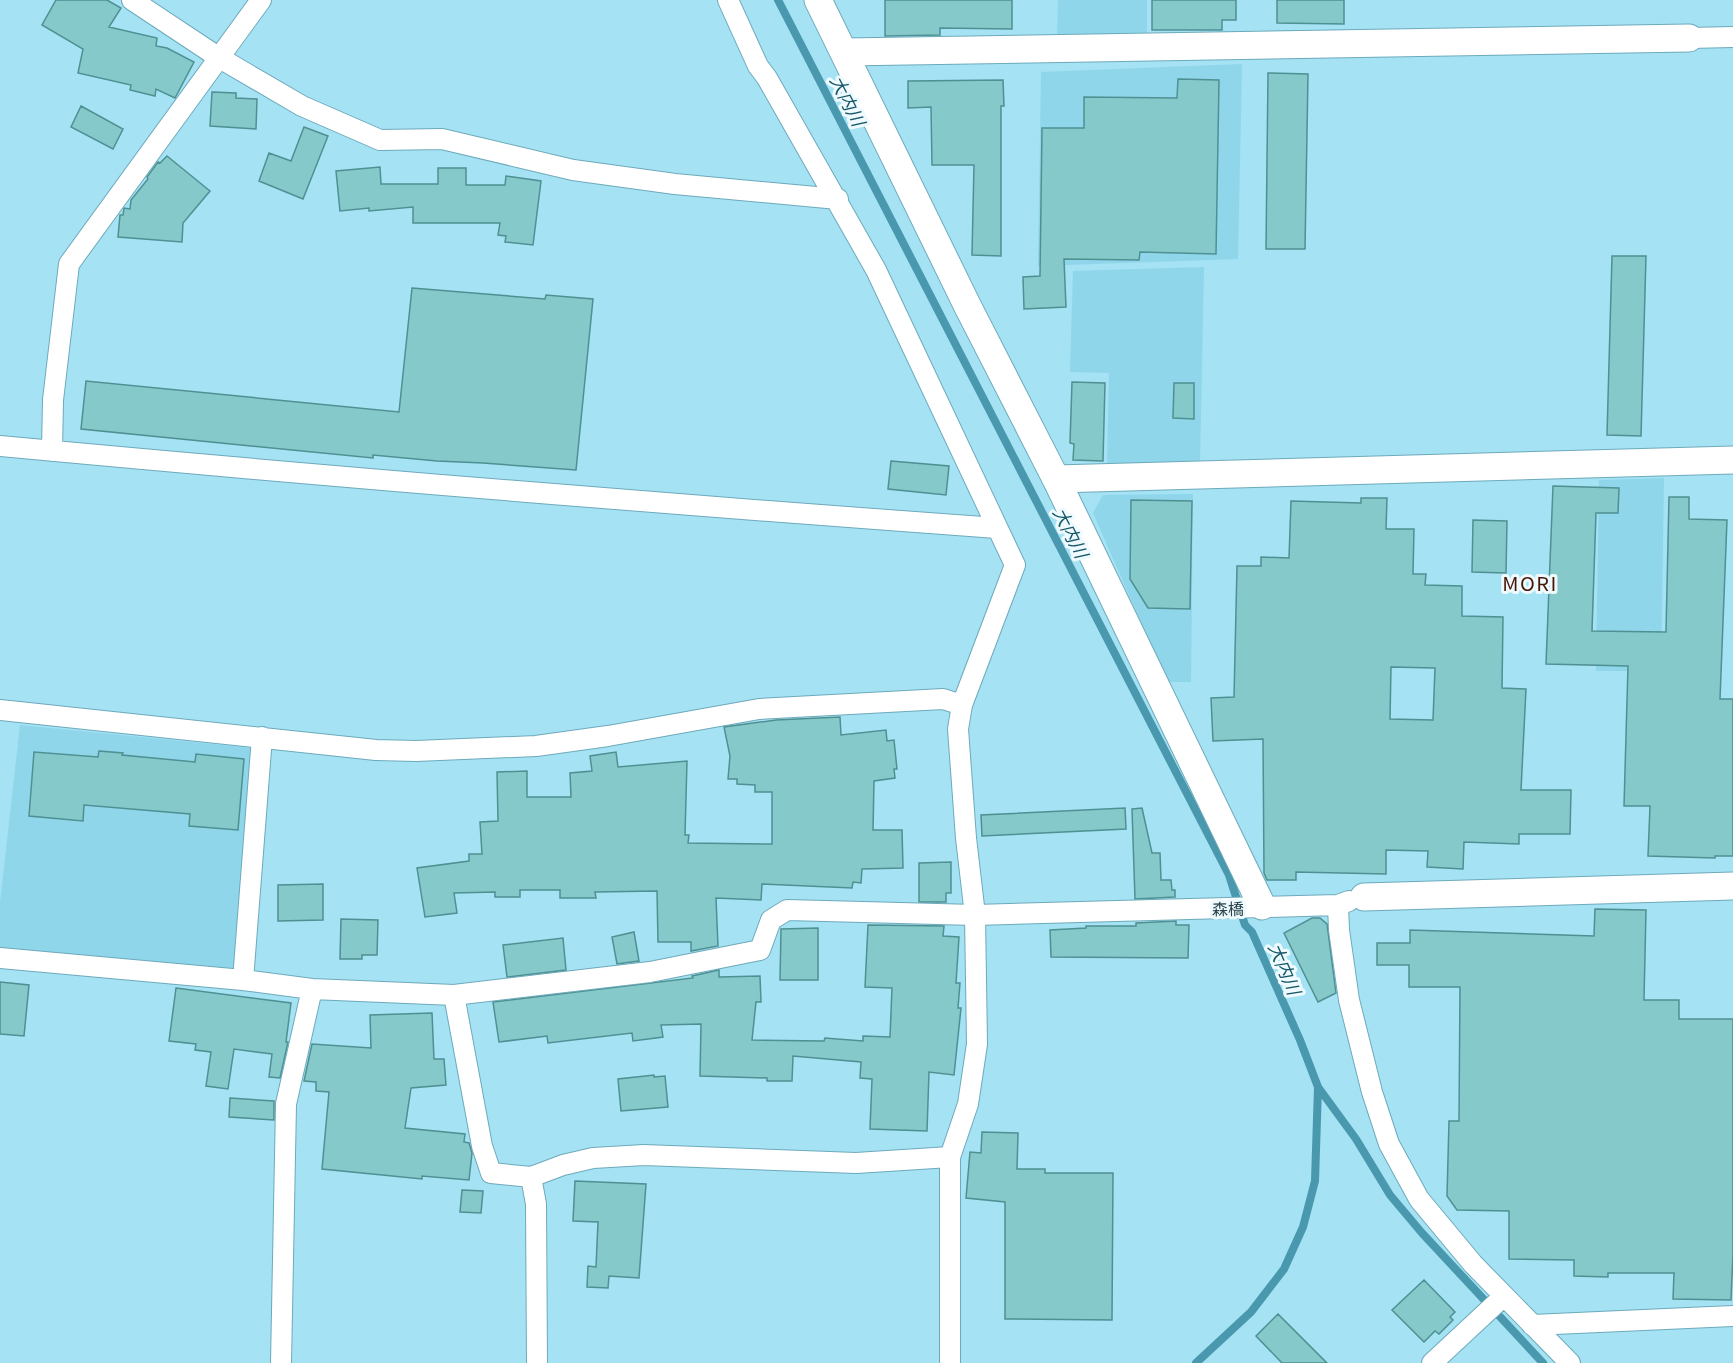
<svg xmlns="http://www.w3.org/2000/svg" width="1733" height="1363" font-family="Georgia,'Noto Sans JP',serif">
<rect width="100%" height="100%" fill="#a4e2f4"/>
<!-- built -->
<path fill="#8fd6eb" d="M 1058,0 L 1147,0 L 1147,39 L 1057,39 Z
M 1242,64 L 1238,259 L 1038,266 L 1041,72 Z
M 1204,267 L 1200,463 L 1107,465 L 1109,373 L 1070,372 L 1073,271 Z
M 1664,478 L 1661,671 L 1596,671 L 1599,480 Z
M 1193,494 L 1191,682 L 1167,682 L 1093,513 L 1103,495 Z
M 20,725 L 252,748 L 238,973 L 0,949 L 0,903 Z"/>
<g fill="none" stroke-linecap="round" stroke-linejoin="round">
<!-- stream -->
<path stroke="#4998ad" stroke-width="8" d="M 778,0 L 1229,875 L 1245,925 L 1252,932 L 1300,1040 L 1318,1087 L 1356,1139 L 1390,1195 L 1422,1233 L 1543,1363
M 1196,1363 L 1251,1312 L 1284,1269 L 1303,1227 L 1315,1181 L 1318,1087"/>
</g>
<!-- building -->
<path fill="#86c9ca" stroke="#4f9092" stroke-width="1.5" fill-rule="evenodd" d="M 56,0 L 107,0 L 121,8 L 109,27 L 157,38 L 156,46 L 167,48 L 194,62 L 175,98 L 156,89 L 155,96 L 130,90 L 131,85 L 78,73 L 83,49 L 42,25 Z
M 885,0 L 1012,0 L 1012,29 L 940,28 L 940,35 L 885,36 Z
M 1152,0 L 1236,0 L 1236,20 L 1222,20 L 1222,30 L 1152,30 Z
M 1277,0 L 1344,0 L 1344,24 L 1277,23 Z
M 1268,73 L 1308,74 L 1305,249 L 1266,249 Z
M 1178,79 L 1219,80 L 1216,254 L 1140,252 L 1139,260 L 1064,259 L 1066,307 L 1024,309 L 1023,277 L 1040,276 L 1042,128 L 1084,128 L 1084,97 L 1177,98 Z
M 1003,80 L 1004,106 L 1001,106 L 1001,256 L 972,255 L 974,165 L 932,165 L 931,107 L 908,108 L 908,81 Z
M 212,92 L 236,93 L 236,98 L 257,99 L 256,129 L 210,126 Z
M 81,106 L 123,129 L 113,149 L 71,127 Z
M 304,127 L 328,136 L 303,199 L 259,181 L 269,153 L 291,161 Z
M 167,156 L 210,191 L 183,223 L 182,242 L 118,237 L 120,215 L 123,215 L 124,208 L 130,209 L 131,200 L 148,179 L 147,177 L 158,162 L 160,163 Z
M 380,167 L 381,184 L 438,184 L 438,168 L 466,168 L 466,185 L 505,185 L 506,176 L 541,181 L 533,245 L 505,242 L 506,236 L 498,235 L 500,223 L 413,223 L 413,207 L 369,211 L 369,208 L 340,211 L 336,171 Z
M 1612,256 L 1646,256 L 1641,436 L 1607,435 Z
M 412,288 L 545,299 L 546,295 L 593,299 L 576,470 L 483,463 L 437,461 L 373,455 L 373,458 L 81,429 L 86,381 L 399,412 Z
M 1072,382 L 1105,383 L 1103,461 L 1073,460 L 1074,444 L 1070,443 Z
M 1174,383 L 1194,383 L 1194,419 L 1173,418 Z
M 891,461 L 949,466 L 946,495 L 888,489 Z
M 1553,486 L 1619,488 L 1618,513 L 1596,513 L 1592,631 L 1666,632 L 1669,497 L 1689,497 L 1689,519 L 1727,520 L 1720,699 L 1733,699 L 1733,856 L 1715,856 L 1715,858 L 1648,856 L 1650,806 L 1624,806 L 1628,666 L 1546,664 Z
M 1361,498 L 1387,498 L 1386,529 L 1414,529 L 1413,574 L 1426,574 L 1425,585 L 1462,586 L 1462,616 L 1503,617 L 1502,688 L 1526,689 L 1521,790 L 1571,790 L 1570,834 L 1519,834 L 1519,844 L 1464,842 L 1463,869 L 1427,867 L 1428,851 L 1386,850 L 1386,874 L 1296,872 L 1296,880 L 1267,880 L 1264,873 L 1263,739 L 1213,741 L 1211,698 L 1234,697 L 1237,566 L 1261,566 L 1261,557 L 1289,558 L 1291,501 L 1361,503 ZM 1391,667 L 1435,668 L 1433,720 L 1390,719 Z
M 1131,500 L 1192,501 L 1190,609 L 1148,608 L 1130,579 Z
M 1473,520 L 1507,521 L 1506,573 L 1472,572 Z
M 840,717 L 841,735 L 886,730 L 887,741 L 894,740 L 897,769 L 894,769 L 895,778 L 874,781 L 873,830 L 902,830 L 903,868 L 862,869 L 861,883 L 853,882 L 852,888 L 762,884 L 761,900 L 716,898 L 718,946 L 691,951 L 691,942 L 658,942 L 657,891 L 595,892 L 596,898 L 560,898 L 560,890 L 520,890 L 520,897 L 495,897 L 495,892 L 454,893 L 457,913 L 425,917 L 417,868 L 469,861 L 469,854 L 482,854 L 480,822 L 498,821 L 497,772 L 527,771 L 527,797 L 571,797 L 570,773 L 592,771 L 590,756 L 616,752 L 618,767 L 687,761 L 685,835 L 689,835 L 688,843 L 772,844 L 772,792 L 755,792 L 755,785 L 737,784 L 737,779 L 728,779 L 730,756 L 724,727 L 776,720 Z
M 99,751 L 123,753 L 122,755 L 195,762 L 196,754 L 244,759 L 238,830 L 189,826 L 190,814 L 84,805 L 83,821 L 29,816 L 34,752 L 98,757 Z
M 1125,808 L 1126,829 L 982,836 L 981,815 Z
M 1142,808 L 1152,853 L 1160,853 L 1161,880 L 1171,880 L 1172,890 L 1175,890 L 1175,897 L 1135,899 L 1132,809 Z
M 951,862 L 951,893 L 946,893 L 946,902 L 919,902 L 919,863 Z
M 323,884 L 323,920 L 278,921 L 278,885 Z
M 1595,909 L 1646,910 L 1644,1000 L 1679,1000 L 1679,1019 L 1733,1019 L 1733,1253 L 1731,1300 L 1673,1299 L 1674,1273 L 1608,1273 L 1608,1277 L 1574,1276 L 1574,1260 L 1509,1259 L 1509,1211 L 1457,1210 L 1447,1196 L 1449,1121 L 1459,1121 L 1460,987 L 1409,987 L 1409,965 L 1377,965 L 1377,943 L 1410,943 L 1410,930 L 1594,936 Z
M 1312,918 L 1320,918 L 1327,924 L 1336,993 L 1318,1002 L 1284,933 Z
M 341,919 L 378,920 L 377,955 L 362,955 L 362,959 L 340,959 Z
M 1176,921 L 1176,925 L 1189,925 L 1188,958 L 1051,957 L 1050,930 L 1086,928 L 1086,926 L 1136,926 L 1136,923 Z
M 868,925 L 944,926 L 943,936 L 959,937 L 956,983 L 960,983 L 958,1008 L 961,1008 L 954,1075 L 929,1072 L 927,1131 L 870,1129 L 872,1079 L 860,1078 L 861,1062 L 793,1056 L 792,1081 L 767,1081 L 767,1078 L 700,1076 L 701,1024 L 661,1025 L 663,1037 L 633,1041 L 632,1033 L 548,1043 L 547,1036 L 499,1042 L 493,1002 L 693,978 L 692,976 L 719,970 L 719,977 L 760,976 L 761,1002 L 756,1002 L 752,1040 L 824,1041 L 825,1038 L 863,1041 L 863,1036 L 890,1037 L 892,988 L 865,987 Z
M 818,928 L 818,980 L 780,980 L 781,929 Z
M 634,932 L 639,961 L 617,964 L 612,937 Z
M 563,938 L 566,970 L 507,977 L 503,945 Z
M 0,982 L 29,985 L 24,1036 L 0,1034 Z
M 176,988 L 291,1003 L 286,1042 L 288,1042 L 280,1078 L 269,1077 L 272,1054 L 234,1049 L 228,1089 L 206,1086 L 211,1052 L 195,1050 L 196,1044 L 169,1041 Z
M 432,1013 L 434,1059 L 444,1059 L 446,1085 L 411,1088 L 405,1128 L 465,1134 L 464,1142 L 469,1143 L 472,1153 L 469,1180 L 422,1176 L 422,1179 L 322,1169 L 329,1092 L 316,1091 L 316,1082 L 304,1081 L 312,1044 L 371,1048 L 370,1015 Z
M 654,1075 L 654,1077 L 665,1076 L 668,1107 L 621,1111 L 618,1079 Z
M 230,1098 L 274,1101 L 274,1120 L 229,1117 Z
M 982,1132 L 1018,1133 L 1017,1169 L 1045,1169 L 1045,1173 L 1113,1173 L 1112,1320 L 1005,1319 L 1005,1202 L 966,1198 L 970,1152 L 981,1153 Z
M 575,1181 L 646,1184 L 639,1278 L 609,1276 L 608,1288 L 587,1287 L 588,1266 L 596,1267 L 598,1222 L 573,1221 Z
M 462,1190 L 483,1191 L 481,1213 L 460,1212 Z
M 1424,1280 L 1455,1312 L 1450,1317 L 1453,1320 L 1439,1334 L 1435,1331 L 1424,1342 L 1392,1310 Z
M 1278,1314 L 1327,1363 L 1282,1363 L 1256,1336 Z"/>
<g fill="none" stroke-linecap="round" stroke-linejoin="round">
<!-- street casing -->
<g stroke="#6daabb" stroke-width="22">
<path id="street" d="M 132,0 L 218,57 L 302,106 L 380,140 L 442,139 L 573,170 L 675,184 L 838,199
M 1689,38 L 1733,37
M 0,446 C 332,477 665,504 997,528
M 52,451 L 53,400 L 69,264 L 261,0
M 0,710 L 376,750 L 416,751 L 536,746 L 608,736 L 759,709 L 943,699 L 962,705
M 1349,901 L 1338,905 L 1339,930 L 1349,1000 L 1372,1092 L 1389,1144 L 1419,1199 L 1473,1264 L 1570,1363
M 0,958 L 243,980 L 312,989 L 454,995 L 650,972 L 760,950 L 771,920 L 787,910 L 975,915 L 1338,905
M 243,980 L 262,737
M 454,995 L 482,1146 L 491,1173 L 531,1177 L 563,1165 L 593,1158 L 644,1155 L 856,1163 L 950,1157 L 968,1104 L 977,1044 L 975,915 L 966,838 L 958,729 L 962,705 L 1015,565 L 876,270 L 767,78 L 758,66 L 728,0
M 531,1177 L 536,1204 L 537,1363
M 1532,1325 L 1733,1316
M 281,1363 L 286,1104 L 312,989
M 950,1363 L 950,1157
M 1432,1363 L 1504,1296"/>
</g>
<!-- secondary casing -->
<g stroke="#6daabb" stroke-width="29">
<path id="secondary" d="M 818,0 L 967,305 L 1056,479 L 1262,906
M 845,52 L 1689,38
M 1056,479 L 1733,460
M 1364,897 L 1733,886"/>
</g>
<!-- street -->
<use href="#street" stroke="#fff" stroke-width="20"/>
<!-- secondary -->
<use href="#secondary" stroke="#fff" stroke-width="27"/>
</g>
<g text-anchor="middle" stroke-width="6" stroke-linejoin="round" paint-order="stroke">
<!-- street labels -->
<g font-size="16" fill="#274047" stroke="#eefafd">
<text transform="translate(1228 909) rotate(-1)" y="6">森橋</text>
</g>
<!-- water labels -->
<g font-size="18" font-style="italic" fill="#165868" stroke="#eefafd">
<text transform="translate(847 101) rotate(63)" y="6">大内川</text>
<text transform="translate(1070 533) rotate(63)" y="6">大内川</text>
<text transform="translate(1284 969) rotate(67)" y="6">大内川</text>
</g>
<!-- quarter labels -->
<g font-size="20" letter-spacing="1.5" fill="#4a1808" stroke="#eefafd">
<text x="1530" y="591">MORI</text>
</g>
</g>
</svg>
